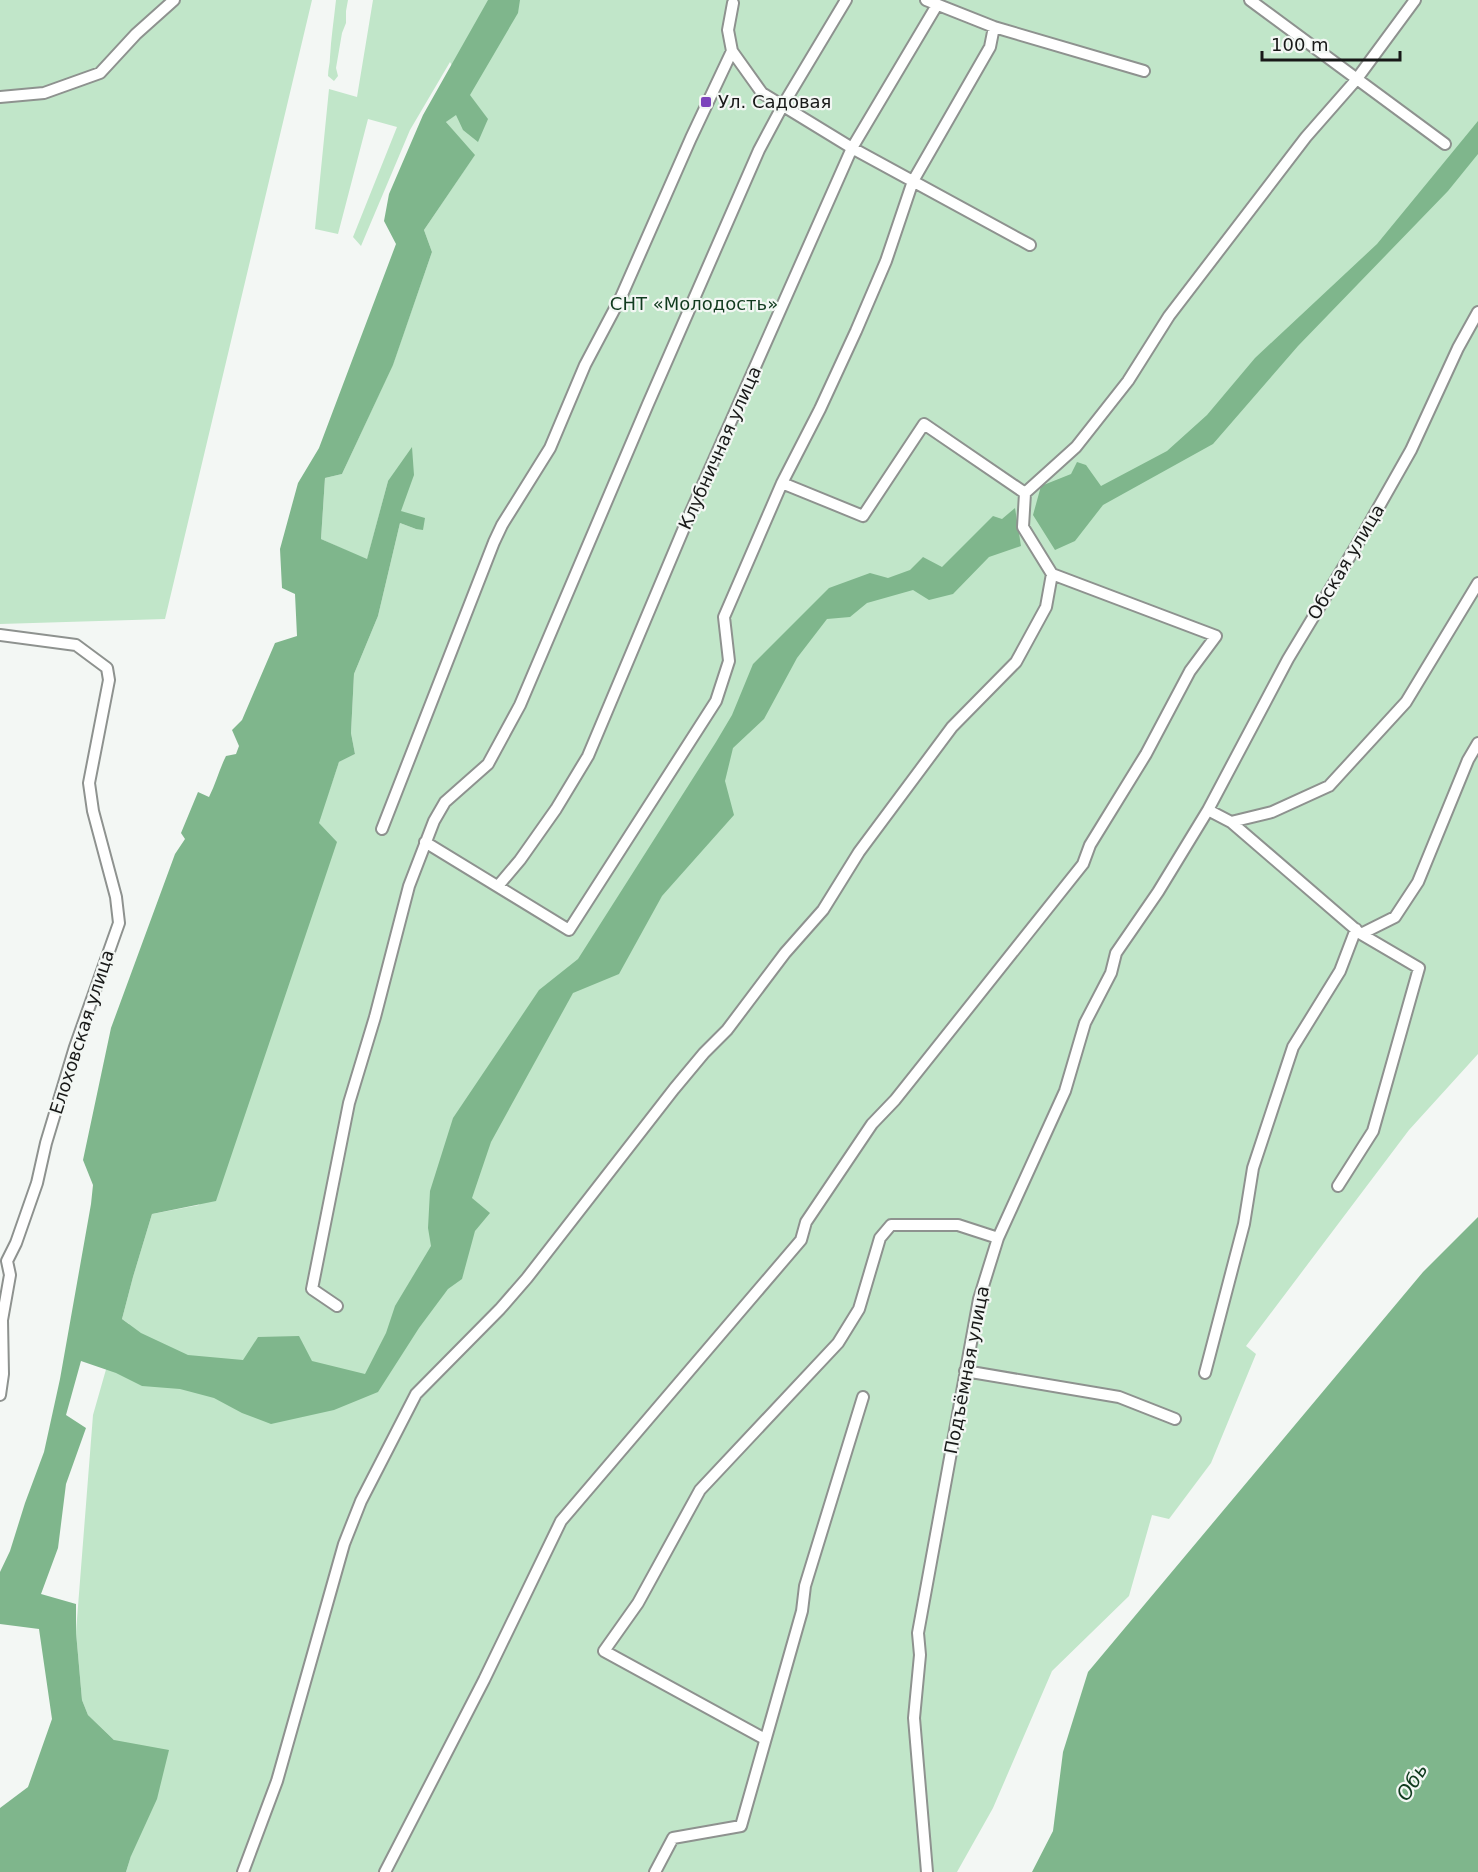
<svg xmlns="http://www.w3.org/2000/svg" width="1478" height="1872" font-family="'DejaVu Sans',sans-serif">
<rect width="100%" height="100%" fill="#f3f7f4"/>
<!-- green -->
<path fill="#c1e6c9" d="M 0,0 L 312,0 L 165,619 L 0,624 Z
M 336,0 L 348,0 L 346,11 L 346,23 L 342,33 L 336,68 L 338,76 L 334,81 L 328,76 C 328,69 330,64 330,57 C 331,38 334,19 336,0 Z
M 373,0 L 1478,0 L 1478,1054 L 1409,1130 L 1246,1346 L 1256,1354 L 1211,1463 L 1169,1519 L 1152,1515 L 1129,1596 L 1052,1671 L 993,1808 L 957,1872 L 126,1872 L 131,1856 L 114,1740 L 88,1715 L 82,1700 L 76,1632 L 93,1415 L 109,1359 L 129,1324 L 122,1319 L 133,1277 L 152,1214 L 199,1205 L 214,1180 L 318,823 L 339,762 L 355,754 L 351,733 L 354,674 L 378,616 L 400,523 L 416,529 L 401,511 L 388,481 L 367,560 L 321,539 L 325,478 L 342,474 L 393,364 L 432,252 L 424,230 L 474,156 L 446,122 L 456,114 L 470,95 L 459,80 L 450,62 L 410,130 L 361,246 L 353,237 L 397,127 L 368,119 L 338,234 L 315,229 L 329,89 L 357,97 Z"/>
<!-- water -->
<path fill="#7fb68c" d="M 488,0 L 520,0 L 518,13 L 470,95 L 488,119 L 478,142 L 463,130 L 456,115 L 446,122 L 475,155 L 424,230 L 432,252 L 393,365 L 342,474 L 325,478 L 321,539 L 367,559 L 388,481 L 412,447 L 414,475 L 401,511 L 425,518 L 423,530 L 416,529 L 400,523 L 378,616 L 354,674 L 351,733 L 355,754 L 339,762 L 319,823 L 337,842 L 216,1201 L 152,1214 L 133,1277 L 122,1319 L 141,1333 L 188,1355 L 243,1360 L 258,1337 L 299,1336 L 312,1361 L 365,1374 L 386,1333 L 395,1306 L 431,1246 L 428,1228 L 430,1191 L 453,1118 L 539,990 L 578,959 L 716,742 L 732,715 L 753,664 L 829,588 L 870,573 L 888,578 L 910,570 L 923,557 L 942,567 L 993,516 L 1002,519 L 1015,508 L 1021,546 L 989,557 L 953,594 L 929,600 L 913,590 L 867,603 L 850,617 L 827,619 L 797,658 L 764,719 L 733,748 L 725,781 L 734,815 L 662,896 L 619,974 L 573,993 L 491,1142 L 472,1198 L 490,1213 L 475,1231 L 462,1279 L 448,1289 L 419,1328 L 378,1392 L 334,1410 L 271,1424 L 242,1413 L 214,1398 L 180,1389 L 142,1386 L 116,1373 L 81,1361 L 66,1415 L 86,1428 L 66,1484 L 58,1548 L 41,1594 L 76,1604 L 76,1632 L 82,1700 L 88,1715 L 114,1740 L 169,1750 L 157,1799 L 131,1856 L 126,1872 L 0,1872 L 0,1808 L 28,1787 L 52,1719 L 39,1629 L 0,1624 L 0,1572 L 10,1551 L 25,1503 L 44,1452 L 60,1379 L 91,1204 L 93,1185 L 83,1160 L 111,1028 L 175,854 L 185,839 L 181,833 L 198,792 L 209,797 C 216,783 219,770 226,756 L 236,754 L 239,746 L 232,730 L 242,720 L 275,643 L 297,636 L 295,594 L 282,588 L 280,549 L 298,483 L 319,448 L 396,244 L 384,221 L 389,194 L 423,115 Z
M 1478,121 L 1478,154 L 1448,191 L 1298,346 L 1213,444 L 1103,505 L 1075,541 L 1055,550 L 1033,515 L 1041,486 L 1071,474 L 1077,462 L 1086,465 L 1101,486 L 1167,451 L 1207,415 L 1255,358 L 1377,244 Z
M 1478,1217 L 1478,1872 L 1032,1872 L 1053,1831 L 1063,1752 L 1088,1672 L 1423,1272 Z"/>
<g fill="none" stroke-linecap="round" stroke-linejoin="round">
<!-- minor casing -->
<g stroke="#8e928f" stroke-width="14">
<path id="minor" d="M 926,0 L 994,27 L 1144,71
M 1250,0 L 1445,144
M 733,3 L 728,30 L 732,51 L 762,93 L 852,148 L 1030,245
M 0,97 L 44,93 L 100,73 L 136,34 L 174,0
M 782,483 L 863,516 L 924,424 L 1025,493
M 0,635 L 76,645 L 107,668 L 109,680 L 89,783 L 93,811 L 116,897 L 119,923 L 75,1047 L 46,1143 L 37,1183 L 16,1243 L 7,1261 L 10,1275 L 2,1320 L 3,1374 L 0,1395
M 1208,810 L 1231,822 L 1361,934 L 1419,968 L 1373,1131 L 1338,1186
M 1231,822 L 1272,812 L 1329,786 L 1406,702 L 1478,583
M 382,829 L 494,542 L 502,525 L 550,448 L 585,365 L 621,297 L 691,138 L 732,51
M 425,842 L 569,930 L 716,701 L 729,661 L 724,617 L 782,483 L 820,409 L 856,331 L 886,261 L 913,181 L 990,47 L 994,27
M 498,886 L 520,860 L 556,809 L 588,756 L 689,516 L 852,148 L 937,5
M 1361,934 L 1395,917 L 1418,882 L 1468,760 L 1478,743
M 337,1306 L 312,1289 L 349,1103 L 375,1017 L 409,886 L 434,821 L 445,802 L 488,764 L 520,705 L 648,404 L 759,150 L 783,105 L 846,0
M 965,1371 L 1119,1397 L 1175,1419
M 1205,1373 L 1244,1224 L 1253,1168 L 1293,1047 L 1340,971 L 1356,929
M 765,1739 L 604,1651 L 638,1603 L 700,1490 L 838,1343 L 859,1309 L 880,1238 L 891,1225 L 958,1225 L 998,1238
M 243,1872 L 277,1781 L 344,1544 L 361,1501 L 416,1394 L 500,1309 L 527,1278 L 674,1089 L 704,1053 L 727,1030 L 785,953 L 823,910 L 859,852 L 952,727 L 1016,662 L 1046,607 L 1052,574
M 385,1872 L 484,1680 L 561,1521 L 801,1240 L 806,1222 L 872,1124 L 895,1100 L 1083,864 L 1090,845 L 1146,754 L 1190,671 L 1216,636 L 1052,574 L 1023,527 L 1025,493 L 1076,447 L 1128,381 L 1169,316 L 1306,137 L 1356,80 L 1415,0
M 655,1872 L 673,1838 L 741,1826 L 802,1611 L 805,1586 L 863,1397
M 927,1872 L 914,1718 L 920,1655 L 918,1633 L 979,1299 L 998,1238 L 1065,1091 L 1085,1023 L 1111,973 L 1116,953 L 1158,892 L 1208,810 L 1288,659 L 1364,533 L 1411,450 L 1458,348 L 1478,312"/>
</g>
<!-- minor -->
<use href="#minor" stroke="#fff" stroke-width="10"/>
</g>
<!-- markers -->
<rect fill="#7c45bc" stroke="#f3f7f4" stroke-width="2" x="700" y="96" width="12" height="12" rx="3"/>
<g text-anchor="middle" stroke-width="4.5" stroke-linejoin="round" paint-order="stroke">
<!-- poi labels -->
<g font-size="18" fill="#181918" stroke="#f3f7f4" text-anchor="start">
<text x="718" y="108">Ул. Садовая</text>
</g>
<!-- park labels -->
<g font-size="18" fill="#113b1f" stroke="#f3f7f4">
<text x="694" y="310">СНТ «Молодость»</text>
</g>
<!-- street labels -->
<g font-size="18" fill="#181918" stroke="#f3f7f4">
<text transform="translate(720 448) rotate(-66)" y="6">Клубничная улица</text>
<text transform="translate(1346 562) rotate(-59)" y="6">Обская улица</text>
<text transform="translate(82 1032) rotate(-72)" y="6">Елоховская улица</text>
<text transform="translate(967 1370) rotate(-79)" y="6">Подъёмная улица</text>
</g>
<!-- water labels -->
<g font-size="20" font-style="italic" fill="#103b1e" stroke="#f3f7f4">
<text transform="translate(1412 1782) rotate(-58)" y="7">Обь</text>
</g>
</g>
<!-- scale -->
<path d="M1262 51v9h138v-9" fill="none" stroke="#181918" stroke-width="3"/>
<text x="1271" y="51" font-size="18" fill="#181918" stroke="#f3f7f4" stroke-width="4.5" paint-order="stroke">100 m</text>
</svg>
